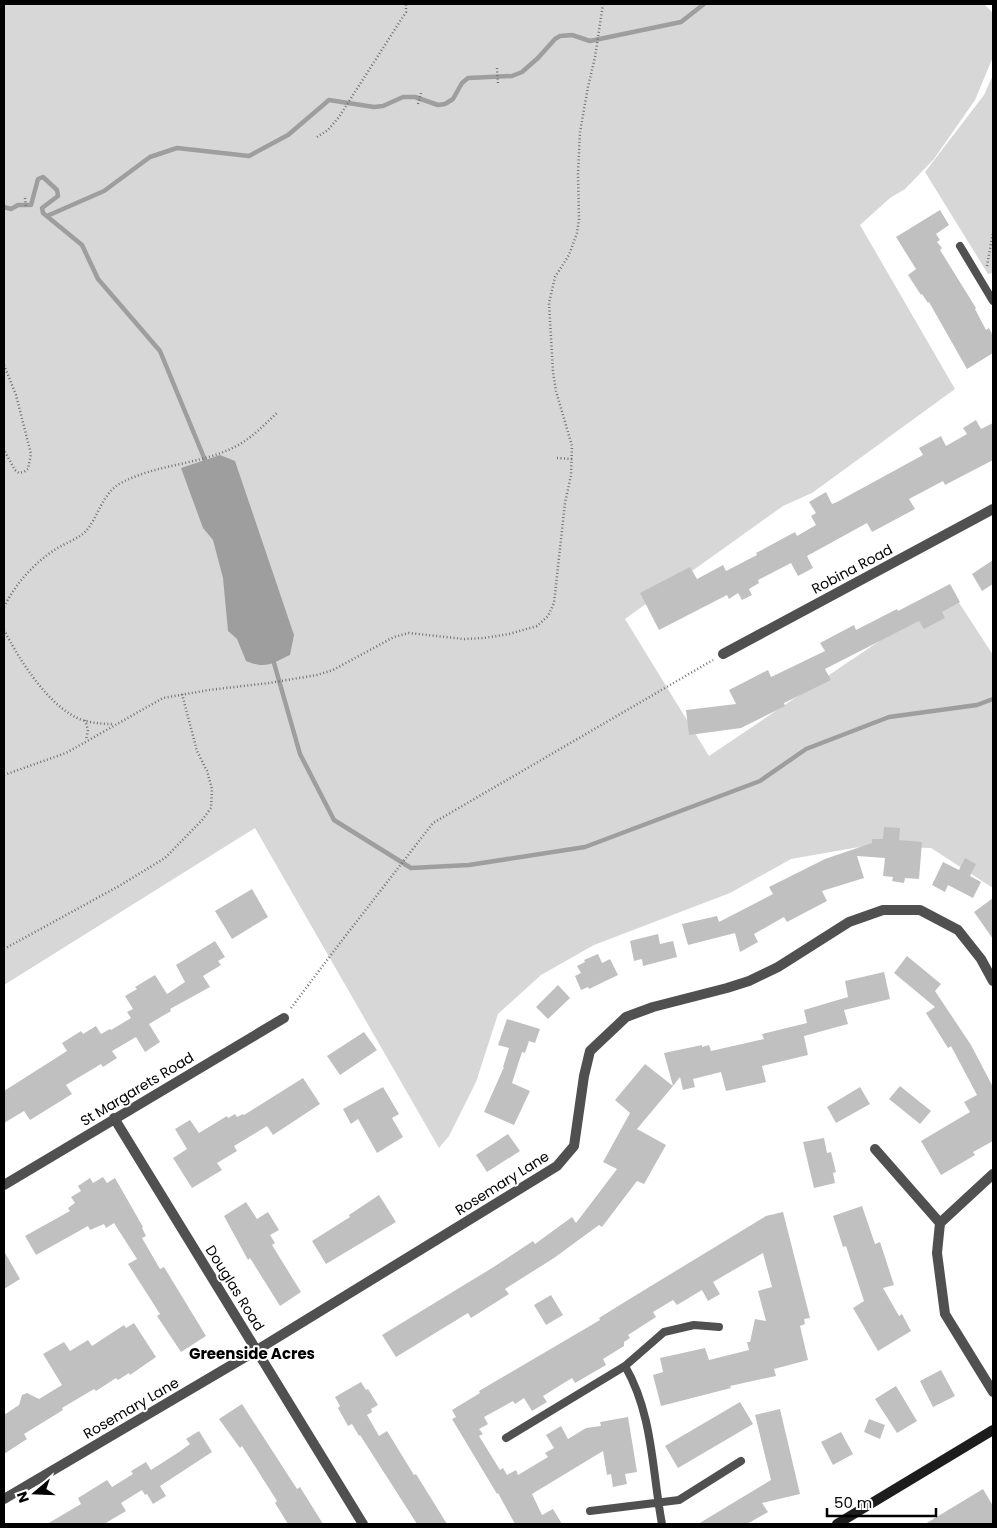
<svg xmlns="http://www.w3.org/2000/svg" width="997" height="1528" font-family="Poppins,sans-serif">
<rect width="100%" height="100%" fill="#fff"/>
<!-- green -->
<path fill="#d7d7d7" d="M 4,4 L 984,4 L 993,13 L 993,57 L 975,100 L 934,159 L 905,189 L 890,198 L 860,225 L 955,389 L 812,493 L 783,506 L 625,619 L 709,756 L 952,592 L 993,655 L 993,888 L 931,848 L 865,846 L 791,859 L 730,893 L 594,945 L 541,975 L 498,1014 L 476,1082 L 449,1136 L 439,1148 L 255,828 L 4,985 Z
M 993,75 L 993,273 L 988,274 L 925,172 L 984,95 Z"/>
<!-- water -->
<path fill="#9e9e9e" d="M 220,455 L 235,461 L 294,635 L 290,655 C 271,664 266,669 246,661 L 237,639 L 228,631 L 223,578 L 213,540 L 203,528 L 181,468 Z"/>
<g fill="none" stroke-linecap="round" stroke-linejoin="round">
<!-- stream -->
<path stroke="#9e9e9e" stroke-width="4.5" d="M 4,207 L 11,209 L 18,205 L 31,205 L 38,179 L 43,177 L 57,190 L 58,196 L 42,208 L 43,213 L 82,245 L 98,279 L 160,351 L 205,460
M 47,216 L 104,191 L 150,157 L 177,148 L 249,156 L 288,135 L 329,100 L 374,107 L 383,106 L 403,97 L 415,97 L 438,105 L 445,104 L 453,99 L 462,83 L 468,78 L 512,76 L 522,72 L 538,58 L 555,39 L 560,36 L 572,35 L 590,41 L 681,22 L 704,4
M 274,663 L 300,754 L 334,820 L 411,868 L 469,865 L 585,847 L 760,781 L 806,749 L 889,717 L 977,705 L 993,699"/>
</g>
<!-- building -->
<path fill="#c0c0c0" d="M 940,210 L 949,225 L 936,234 L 940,240 L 937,242 L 942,248 L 940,250 L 976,308 L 975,309 L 986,330 L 989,328 L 993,336 L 993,353 L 967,369 L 929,302 L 928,303 L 922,294 L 921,295 L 908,275 L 916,269 L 896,237 Z
M 976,420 L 981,429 L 993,423 L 993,460 L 945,485 L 943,481 L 909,499 L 915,509 L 872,532 L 867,523 L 807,556 L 813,568 L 798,576 L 791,563 L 758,580 L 759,583 L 749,589 L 752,595 L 742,600 L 738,593 L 729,599 L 727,595 L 659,630 L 640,593 L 690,567 L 697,579 L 723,565 L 726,571 L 757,555 L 756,553 L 795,532 L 797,536 L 816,525 L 811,516 L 816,513 L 809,502 L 826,492 L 832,504 L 837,502 L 923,455 L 919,448 L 941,436 L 946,446 L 967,434 L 963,428 Z
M 993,560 L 993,584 L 982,591 L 972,574 Z
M 950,584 L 960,602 L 942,612 L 945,618 L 924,629 L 919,621 L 825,669 L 831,680 L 784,703 L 785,706 L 741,728 L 689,735 L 686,710 L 736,704 L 729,690 L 768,670 L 771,677 L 825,651 L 820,643 L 854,625 L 856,630 L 897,609 L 898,611 Z
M 884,827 L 900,828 L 899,840 L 922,842 L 919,879 L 905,878 L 904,883 L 892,881 L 893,877 L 883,876 L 885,858 L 857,856 L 864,878 L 822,891 L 827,901 L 787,922 L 784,917 L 754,934 L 758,942 L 740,952 L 735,933 L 688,945 L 682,924 L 717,916 L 719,922 L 773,894 L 769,887 L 825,859 L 872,843 L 872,839 L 883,839 Z
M 965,858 L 976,864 L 970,876 L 981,882 L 973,898 L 948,885 L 945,892 L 932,885 L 943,862 L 959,870 Z
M 252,889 L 268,917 L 232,939 L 215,911 Z
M 993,898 L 993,939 L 974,912 Z
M 658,934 L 660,944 L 673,941 L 677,957 L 643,966 L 642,959 L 634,961 L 630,941 Z
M 215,941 L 225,957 L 218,961 L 221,965 L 203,976 L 210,987 L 170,1009 L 171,1011 L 149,1024 L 160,1042 L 145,1052 L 136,1037 L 112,1051 L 117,1058 L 103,1067 L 101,1064 L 66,1085 L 72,1094 L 30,1120 L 24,1111 L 4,1123 L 4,1091 L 67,1051 L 62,1043 L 81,1031 L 83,1034 L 96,1026 L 101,1034 L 110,1029 L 111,1030 L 131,1018 L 127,1012 L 133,1009 L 125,996 L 137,989 L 135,987 L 155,975 L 167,994 L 185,982 L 176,965 Z
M 598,954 L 602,963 L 610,959 L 618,975 L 589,989 L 588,987 L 581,990 L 575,976 L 581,973 L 577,966 L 585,962 L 584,960 Z
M 907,956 L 941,984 L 935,991 L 971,1045 L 993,1087 L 993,1141 L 973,1152 L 975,1155 L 941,1175 L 921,1141 L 970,1112 L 964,1102 L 977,1095 L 951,1046 L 948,1048 L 926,1013 L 935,1007 L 894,973 Z
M 884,972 L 890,999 L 844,1010 L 848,1024 L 804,1036 L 808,1055 L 762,1066 L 766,1082 L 726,1091 L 721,1072 L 693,1079 L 695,1087 L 683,1090 L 680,1077 L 673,1086 L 664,1053 L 702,1045 L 702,1047 L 709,1045 L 711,1051 L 764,1039 L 762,1034 L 807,1023 L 804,1010 L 848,997 L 845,981 Z
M 558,985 L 570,998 L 548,1019 L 536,1007 Z
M 507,1019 L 540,1029 L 535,1043 L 529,1041 L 525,1053 L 522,1052 L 512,1083 L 530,1091 L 514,1125 L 484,1112 L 504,1067 L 503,1067 L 509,1048 L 498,1045 Z
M 364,1032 L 377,1050 L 340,1075 L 327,1056 Z
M 645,1064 L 673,1086 L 637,1129 L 666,1145 L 644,1184 L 637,1181 L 602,1227 L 599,1225 L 554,1258 L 505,1289 L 509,1294 L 471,1318 L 468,1313 L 396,1357 L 382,1335 L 492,1268 L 533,1241 L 535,1244 L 572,1217 L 576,1223 L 617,1169 L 603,1162 L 630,1113 L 615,1100 Z
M 303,1078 L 320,1104 L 273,1135 L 267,1126 L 234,1146 L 237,1151 L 217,1163 L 222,1170 L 192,1188 L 173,1158 L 187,1149 L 175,1129 L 190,1120 L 199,1133 L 227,1116 L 228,1118 L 235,1114 L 237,1117 L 243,1114 L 244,1115 Z
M 900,1086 L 931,1111 L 920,1124 L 889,1099 Z
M 383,1087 L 399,1114 L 392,1118 L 403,1137 L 377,1153 L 358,1119 L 351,1124 L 343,1109 Z
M 860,1087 L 870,1104 L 836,1123 L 827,1107 Z
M 508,1134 L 520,1151 L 487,1172 L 476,1155 Z
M 824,1138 L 827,1153 L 831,1152 L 836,1172 L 833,1173 L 835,1183 L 814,1188 L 803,1142 Z
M 103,1177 L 107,1183 L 115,1178 L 143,1227 L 142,1228 L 146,1236 L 142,1238 L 160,1269 L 164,1267 L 206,1336 L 181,1352 L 157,1316 L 160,1314 L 128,1264 L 137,1259 L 114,1223 L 106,1228 L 104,1224 L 90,1230 L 88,1226 L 36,1255 L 25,1236 L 70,1211 L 68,1208 L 75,1203 L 71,1197 L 81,1191 L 78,1186 L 90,1178 L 93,1183 Z
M 379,1195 L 396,1222 L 326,1264 L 312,1241 L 350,1217 L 349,1215 Z
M 246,1202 L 257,1219 L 268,1212 L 279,1230 L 270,1235 L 275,1243 L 272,1245 L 301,1292 L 280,1306 L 250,1258 L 248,1260 L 224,1216 Z
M 862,1206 L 875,1244 L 880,1242 L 894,1285 L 883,1288 L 899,1316 L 902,1314 L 911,1331 L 878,1351 L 853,1308 L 864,1301 L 846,1246 L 843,1247 L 833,1216 Z
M 783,1212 L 810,1318 L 804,1319 L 805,1324 L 800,1326 L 808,1360 L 774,1369 L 776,1376 L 730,1386 L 731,1388 L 661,1406 L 653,1375 L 663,1372 L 660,1358 L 705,1348 L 709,1360 L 749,1350 L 747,1342 L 750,1342 L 755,1319 L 766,1321 L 758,1291 L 772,1287 L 763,1253 L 713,1282 L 720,1294 L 708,1301 L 702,1290 L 677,1305 L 673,1300 L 653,1312 L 656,1317 L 628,1335 L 630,1338 L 624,1342 L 624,1346 L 603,1359 L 606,1365 L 575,1383 L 572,1378 L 543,1396 L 547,1402 L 532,1411 L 524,1398 L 515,1404 L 513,1401 L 484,1417 L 488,1424 L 479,1429 L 483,1434 L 479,1436 L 500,1470 L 503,1468 L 507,1475 L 516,1470 L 518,1475 L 548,1457 L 545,1453 L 554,1448 L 546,1435 L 561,1426 L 568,1439 L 586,1428 L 601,1426 L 600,1422 L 628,1417 L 637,1472 L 625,1474 L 627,1484 L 613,1487 L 611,1474 L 607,1475 L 603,1451 L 532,1494 L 542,1515 L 553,1509 L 562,1524 L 515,1524 L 498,1493 L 497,1494 L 452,1419 L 456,1417 L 452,1410 L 480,1393 L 479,1391 L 600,1320 L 599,1318 L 623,1303 L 766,1216 Z
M 4,1251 L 20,1279 L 4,1289 Z
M 551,1295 L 563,1315 L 546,1325 L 534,1305 Z
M 134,1323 L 156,1357 L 130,1375 L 129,1373 L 118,1380 L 116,1378 L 96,1391 L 94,1389 L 62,1408 L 63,1410 L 24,1434 L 27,1439 L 4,1454 L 4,1415 L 19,1405 L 22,1395 L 27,1393 L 39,1399 L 62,1385 L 43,1354 L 64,1342 L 70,1351 L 88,1340 L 92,1346 L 124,1325 L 126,1328 Z
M 941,1370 L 955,1396 L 933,1407 L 920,1381 Z
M 361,1382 L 366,1390 L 368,1389 L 378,1405 L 371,1409 L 372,1412 L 367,1415 L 379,1436 L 387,1431 L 414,1475 L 416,1474 L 447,1524 L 417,1524 L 360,1435 L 359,1436 L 352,1424 L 348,1426 L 338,1408 L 340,1406 L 335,1397 Z
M 896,1386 L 917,1421 L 897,1433 L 875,1399 Z
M 740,1402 L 753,1424 L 678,1468 L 665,1446 Z
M 242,1404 L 297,1489 L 300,1487 L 323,1524 L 288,1524 L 275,1503 L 277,1501 L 242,1446 L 240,1448 L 219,1419 Z
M 780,1409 L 800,1494 L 762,1503 L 768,1512 L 747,1524 L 698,1524 L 771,1480 L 755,1415 Z
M 869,1419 L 885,1425 L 880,1439 L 864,1432 Z
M 199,1431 L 212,1452 L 160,1486 L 166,1496 L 153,1504 L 147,1494 L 145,1495 L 142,1490 L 121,1503 L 126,1511 L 104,1524 L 47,1524 L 81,1504 L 78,1498 L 107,1480 L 112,1487 L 133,1474 L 131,1471 L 146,1462 L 151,1470 L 179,1452 L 190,1444 L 186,1439 Z
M 841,1432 L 853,1454 L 833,1465 L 821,1442 Z
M 983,1489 L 993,1506 L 993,1524 L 925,1524 Z"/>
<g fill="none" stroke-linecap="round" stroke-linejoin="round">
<!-- path -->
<path stroke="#727272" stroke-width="2.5" stroke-dasharray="1 2.5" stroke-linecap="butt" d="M 497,68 L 498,85
M 418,104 L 421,93
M 317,137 L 328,130 L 339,117 L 406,12 L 406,4
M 25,198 L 26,207
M 987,266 L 993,232
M 4,365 L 16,395 L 31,454 L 28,469 L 24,472 L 19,473 L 15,470 L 4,450
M 557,458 L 572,459
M 4,607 C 15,585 32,565 53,551 C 61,545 80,538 86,531 C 99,516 102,493 121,483 C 158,463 204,465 240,444 C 254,436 266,423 278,412
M 4,630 C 19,659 49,708 82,720 C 92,723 102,724 112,724
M 85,720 L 88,730 L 86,740
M 4,775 L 66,753 L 163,698 L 209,690 L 269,683 L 317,675 L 333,670 L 394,637 L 409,633 L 464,639 L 484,638 L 509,634 L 537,626 L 548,616 L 554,603 L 565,503 L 571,475 L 572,446 L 556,391 L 553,372 L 549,303 L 555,277 L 569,255 L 577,233 L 579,219 L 578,173 L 580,132 L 588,87 L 595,57 L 603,4
M 4,949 L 119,886 L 165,858 L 203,819 L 211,808 L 212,789 L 207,771 L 197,751 L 182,694
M 291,1008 L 340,943 L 433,823 L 713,660"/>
<!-- lane -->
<path stroke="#505050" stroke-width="8" d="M 960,246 L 993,301
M 625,1366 C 653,1414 652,1471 662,1524
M 506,1438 L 625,1366 L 664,1332 L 694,1325 L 719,1327
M 590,1511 L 679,1500 L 741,1461"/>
<!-- street -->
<path stroke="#505050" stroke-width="10" d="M 723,654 L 993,509
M 114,1118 L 363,1524
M 875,1149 L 940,1223
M 993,1174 L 940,1223 L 937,1253 L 945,1314 L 993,1392
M 4,1185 L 284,1018
M 4,1499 L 257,1350 L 557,1166 L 574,1146 L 584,1076 L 590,1051 L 626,1017 L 653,1007 L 727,988 L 749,981 L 778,967 L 849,922 L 883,910 L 920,910 L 958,930 L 981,959 L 993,981"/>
<!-- secondary -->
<path stroke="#1d1d1d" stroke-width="10" d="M 837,1524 L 993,1430"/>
</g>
<g text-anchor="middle" stroke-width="4" stroke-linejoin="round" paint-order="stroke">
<!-- street labels -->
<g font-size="14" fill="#000" stroke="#fff">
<text transform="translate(852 569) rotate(-28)" y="5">Robina Road</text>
<text transform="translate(137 1089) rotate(-31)" y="5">St Margarets Road</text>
<text transform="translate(502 1183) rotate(-32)" y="5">Rosemary Lane</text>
<text transform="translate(235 1288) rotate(58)" y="5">Douglas Road</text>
<text transform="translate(131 1408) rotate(-30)" y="5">Rosemary Lane</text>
</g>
<!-- neighbourhood labels -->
<g font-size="15" font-weight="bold" fill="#000" stroke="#fff">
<text x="252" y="1359">Greenside Acres</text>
</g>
</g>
<!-- border -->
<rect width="997" height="1528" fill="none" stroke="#000000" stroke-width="10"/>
<!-- north arrow -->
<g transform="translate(35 1493) rotate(251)" stroke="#ffffff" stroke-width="4" paint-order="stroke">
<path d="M0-4L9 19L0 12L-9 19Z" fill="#000000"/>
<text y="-8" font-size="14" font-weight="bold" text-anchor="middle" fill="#000000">N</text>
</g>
<!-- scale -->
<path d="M827 1508v8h109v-8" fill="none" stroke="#000000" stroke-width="2.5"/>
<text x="834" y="1508" font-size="15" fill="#000000" stroke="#ffffff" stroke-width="4" paint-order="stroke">50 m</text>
</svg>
